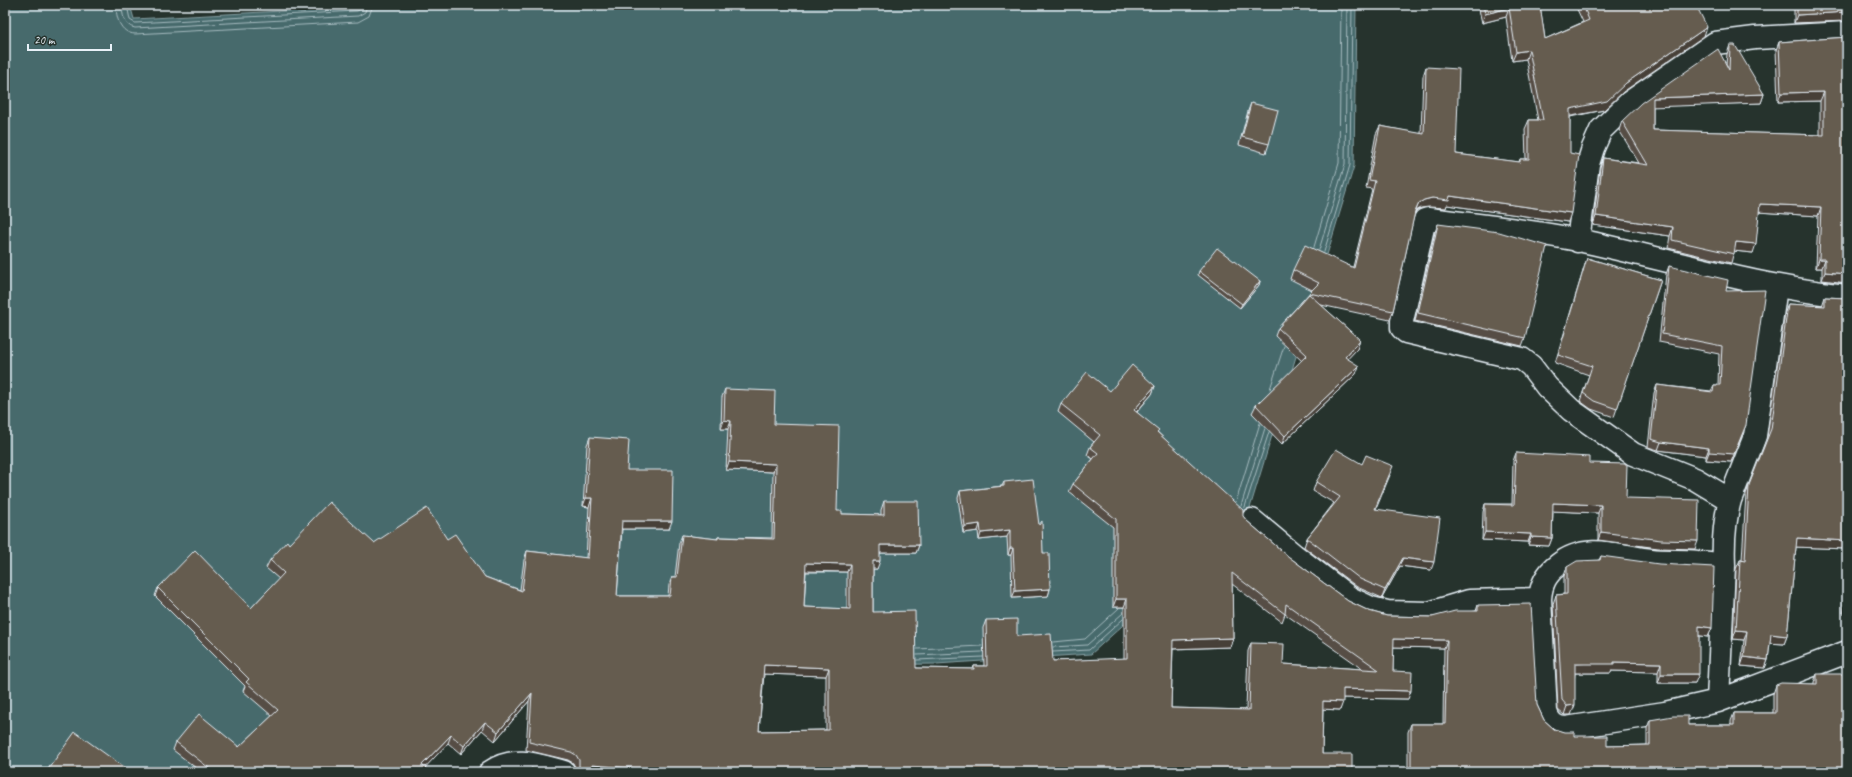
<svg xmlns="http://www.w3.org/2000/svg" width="1852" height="777" font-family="Caveat,sans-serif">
<rect width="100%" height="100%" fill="#26332d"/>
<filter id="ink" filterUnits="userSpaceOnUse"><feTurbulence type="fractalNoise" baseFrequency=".025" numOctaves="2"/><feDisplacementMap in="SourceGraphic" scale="8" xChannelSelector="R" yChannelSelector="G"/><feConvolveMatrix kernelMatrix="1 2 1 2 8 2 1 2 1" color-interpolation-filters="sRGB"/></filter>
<g filter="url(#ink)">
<!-- water -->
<path fill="#466a6c" stroke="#87a0a4" d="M 5,5 L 130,5 L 134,19 L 393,5 L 1356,5 L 1354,166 L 1249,511 L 1091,654 L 936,664 L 573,667 L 381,772 L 5,772 Z"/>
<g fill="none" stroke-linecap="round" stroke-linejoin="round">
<!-- shore -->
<path stroke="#a7bbc0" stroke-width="1" d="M 116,5 C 116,18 120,33 135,34 L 358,22 L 369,16 L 373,5
M 122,5 C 122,14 124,26 135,28 L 358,16 L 365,12 L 367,5
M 127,5 L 130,20 L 135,23 L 357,11 L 361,9 L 362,5
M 1314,247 L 1339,163 L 1341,5
M 1319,250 L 1345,164 L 1347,5
M 1324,252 L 1350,165 L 1352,5
M 1270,389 L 1284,346
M 1236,502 L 1260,423
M 1241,506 L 1265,428
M 1244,510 L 1269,432
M 1053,642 L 1085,639 L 1119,608
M 1053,647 L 1087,645 L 1123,613
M 917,649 L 982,646
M 1053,652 L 1089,650 L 1123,619
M 917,655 L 982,652
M 917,660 L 983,657"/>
<!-- street casing -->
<g stroke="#e8f1f8" stroke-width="25">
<path id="street" d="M 1578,241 L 1588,164 L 1593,148 L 1601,130 L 1630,102 L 1715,43 L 1755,38 L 1847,33
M 1730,500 L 1755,436 L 1776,287
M 1252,520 L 1294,555 L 1350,598 L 1371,608 L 1387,612 L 1429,613 L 1469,601 L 1540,599
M 1724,565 C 1715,564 1706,562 1697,562 C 1682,560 1666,562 1651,560 C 1619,556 1586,542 1558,565 C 1546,574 1541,584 1540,599 L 1546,712 C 1549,722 1555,728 1566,728 L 1665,713 L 1718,701 L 1847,652
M 1718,701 L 1724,565 C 1723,543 1724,522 1730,500 L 1695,479 L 1633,454 L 1571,410 L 1547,387 L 1531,366 L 1522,359 L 1406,332 L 1402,328 L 1402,321 L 1424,223 L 1425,220 L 1428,219 C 1478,225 1528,230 1578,240 C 1668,259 1755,287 1847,296
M 490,772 C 515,755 538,765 564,772"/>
</g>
<!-- street -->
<use href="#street" stroke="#26332d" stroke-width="22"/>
</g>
<!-- wall -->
<path fill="#574e45" stroke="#e8f1f8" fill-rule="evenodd" d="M 1478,5 L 1540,5 L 1545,39 L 1583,22 L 1575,5 L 1696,5 L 1704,36 L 1623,92 L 1604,110 L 1570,117 L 1568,222 L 1447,205 L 1446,208 L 1429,207 L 1421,208 L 1416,211 L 1414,215 L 1393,311 L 1390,320 L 1321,305 L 1360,340 L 1357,349 L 1348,358 L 1356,374 L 1282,444 L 1252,413 L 1256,405 L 1302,361 L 1275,336 L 1278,328 L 1312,290 L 1290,279 L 1293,270 L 1353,267 L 1372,189 L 1366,188 L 1376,134 L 1380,126 L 1421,134 L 1423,76 L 1426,67 L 1456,154 L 1519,162 L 1520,159 L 1526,159 L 1525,129 L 1529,120 L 1538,120 L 1526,59 L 1512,61 L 1506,17 L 1482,23 Z
M 1794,5 L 1847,5 L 1847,21 L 1794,23 Z
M 1847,37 L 1847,283 L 1822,280 L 1822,268 L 1816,268 L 1818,216 L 1759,212 L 1753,253 L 1734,251 L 1731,263 L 1668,248 L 1670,236 L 1593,225 L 1600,167 L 1603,158 L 1639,163 L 1619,130 L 1622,121 L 1726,65 L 1727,54 L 1730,45 L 1764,94 L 1761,103 L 1653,106 L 1653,130 L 1820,135 L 1820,101 L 1778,102 L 1776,50 L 1779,42 Z
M 1251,103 L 1269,144 L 1266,153 L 1239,145 L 1248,111 Z
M 1438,224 L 1525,338 L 1522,346 L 1415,321 L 1435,232 Z
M 1587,258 L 1661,280 L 1614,417 L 1591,409 L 1580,401 L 1589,375 L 1555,363 Z
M 1669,266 L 1726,291 L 1731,462 L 1706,460 L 1706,456 L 1658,450 L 1648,447 L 1654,393 L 1657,385 L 1711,391 L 1714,385 L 1718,385 L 1719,354 L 1659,342 L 1666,274 Z
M 1199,271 L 1260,281 L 1259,285 L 1240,308 L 1198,275 Z
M 1825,297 L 1847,298 L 1847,613 L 1843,613 L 1846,549 L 1796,547 L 1787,636 L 1784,644 L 1770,643 L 1768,660 L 1765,668 L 1741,666 L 1744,640 L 1733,639 L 1736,569 L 1740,560 L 1742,560 L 1746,494 L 1767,437 L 1785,312 L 1788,304 L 1822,306 Z
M 1155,386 L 1152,394 L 1137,412 L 1243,516 L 1247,521 L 1289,557 L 1348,601 L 1369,611 L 1387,616 L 1432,617 L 1476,611 L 1478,605 L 1537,705 L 1544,720 L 1554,729 L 1574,736 L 1607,746 L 1647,745 L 1647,728 L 1650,720 L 1688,725 L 1731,725 L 1731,721 L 1734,713 L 1773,713 L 1773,694 L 1776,685 L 1814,684 L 1814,682 L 1817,674 L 1847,772 L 1408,772 L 1408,732 L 1411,724 L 1443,724 L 1444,648 L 1393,647 L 1393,671 L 1408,699 L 1343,698 L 1340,710 L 1323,709 L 1322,754 L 1352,772 L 576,772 L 576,769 L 573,763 L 568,760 L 526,750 L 529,701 L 495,741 L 482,730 L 461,754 L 448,743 L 425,767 L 430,772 L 201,772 L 173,750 L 176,742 L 239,747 L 272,716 L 243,691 L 245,686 L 155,596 L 158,588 L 251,608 L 279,579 L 266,568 L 270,560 L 289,544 L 374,543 L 447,539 L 485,577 L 520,590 L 524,560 L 527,551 L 586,558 L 589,507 L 583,506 L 587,445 L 590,437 L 627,470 L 669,529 L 622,529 L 617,596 L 668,596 L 669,585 L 672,577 L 675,577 L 679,543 L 682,535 L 717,539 L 718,537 L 772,538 L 773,472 L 726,470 L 728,429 L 721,429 L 722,397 L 725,389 L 774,424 L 837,511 L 842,514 L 881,515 L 881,510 L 884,501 L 919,545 L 916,553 L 880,553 L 877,569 L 873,569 L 873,612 L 916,668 L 973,669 L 974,666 L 984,666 L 983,628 L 986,620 L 1017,636 L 1053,661 L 1124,659 L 1124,607 L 1113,607 L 1113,527 L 1069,492 L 1073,484 L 1093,459 L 1087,455 L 1090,447 L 1094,442 L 1058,412 L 1061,404 L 1110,391 ZM 806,572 L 847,572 L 847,609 L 804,607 ZM 1232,584 L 1282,622 L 1285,614 L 1363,669 L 1283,664 L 1251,643 L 1248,651 L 1246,710 L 1171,708 L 1173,649 L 1230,647 L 1233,638 ZM 764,674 L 826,676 L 826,730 L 759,731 Z
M 1516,453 L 1590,463 L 1626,498 L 1695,549 L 1658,548 L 1598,540 L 1598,513 L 1553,511 L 1552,538 L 1549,546 L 1528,545 L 1528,542 L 1482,540 L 1483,512 L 1485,504 L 1512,504 L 1513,461 Z
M 1362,464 L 1390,475 L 1376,509 L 1431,570 L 1400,566 L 1382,598 L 1357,587 L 1304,547 L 1307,538 L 1334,503 L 1313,491 L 1316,482 Z
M 1004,482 L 1039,525 L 1043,553 L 1050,589 L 1048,596 L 1012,598 L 1011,555 L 1008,555 L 1007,537 L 979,540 L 978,531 L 963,533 L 958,498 L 960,491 L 1002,486 Z
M 1601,556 L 1712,628 L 1708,637 L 1699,636 L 1695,683 L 1658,683 L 1658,672 L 1611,671 L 1611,673 L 1575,673 L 1571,715 L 1564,715 L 1558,710 L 1553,604 L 1556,595 L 1564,594 L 1564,576 L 1567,567 L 1599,560 Z"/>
<!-- shaded-wall -->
<path fill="#474038" stroke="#e8f1f8" d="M 1509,8 L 1506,17 L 1482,23 L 1485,14 Z
M 1847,12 L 1847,19 L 1846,21 L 1794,23 L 1797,15 Z
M 1707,27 L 1704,36 L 1623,92 L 1604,110 L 1566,117 L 1570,109 L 1626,83 Z
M 1529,50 L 1526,59 L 1512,61 L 1516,52 Z
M 1824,92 L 1820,101 L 1778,102 L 1781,93 Z
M 1764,94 L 1761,103 L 1650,107 L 1653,98 Z
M 1450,196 L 1571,213 L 1568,222 L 1447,205 L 1446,208 L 1429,207 L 1421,208 L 1416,211 L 1412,220 L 1419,203 L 1424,200 L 1432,198 Z
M 1760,204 L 1821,207 L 1818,216 L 1757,212 Z
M 1596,216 L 1673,227 L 1670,236 L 1593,225 Z
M 1736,242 L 1756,244 L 1753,253 L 1733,251 Z
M 1819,259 L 1825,259 L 1822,268 L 1816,268 Z
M 1825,272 L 1847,274 L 1847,283 L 1822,280 Z
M 1260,281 L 1259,285 L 1240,308 L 1242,304 Z
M 1360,340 L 1357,349 L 1342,365 L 1345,357 Z
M 1359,366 L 1356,374 L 1282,444 L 1285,436 Z
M 1155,386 L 1152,394 L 1131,418 L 1134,410 Z
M 724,420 L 731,421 L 728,429 L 721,429 Z
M 1746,425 L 1731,462 L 1706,460 L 1709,452 Z
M 1661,442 L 1709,448 L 1706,456 L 1658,450 Z
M 729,462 L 776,464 L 773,472 L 726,470 Z
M 586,498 L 592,498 L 589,507 L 583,506 Z
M 1553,503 L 1601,505 L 1598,513 L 1550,511 Z
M 622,521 L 672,521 L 669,529 L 619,529 Z
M 980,524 L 978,531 L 963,533 L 965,526 Z
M 1010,530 L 1007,537 L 979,540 L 981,533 Z
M 1485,532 L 1531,534 L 1528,542 L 1482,540 Z
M 1601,532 L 1698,541 L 1695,549 L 1658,548 L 1598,540 Z
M 1531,537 L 1552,538 L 1549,546 L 1528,545 Z
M 1797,538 L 1847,541 L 1847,547 L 1846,549 L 1794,547 Z
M 880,545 L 919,545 L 916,553 L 877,553 Z
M 1010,548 L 1013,548 L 1011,555 L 1008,555 Z
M 1403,558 L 1434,562 L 1431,570 L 1400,566 L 1382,598 L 1385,590 Z
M 873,561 L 880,561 L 877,569 L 870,569 Z
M 806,563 L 850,564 L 847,572 L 803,571 Z
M 1050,589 L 1048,596 L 1012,598 L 1015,591 Z
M 1116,599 L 1127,599 L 1124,607 L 1113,607 Z
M 1847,605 L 1847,613 L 1843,613 Z
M 1699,626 L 1712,628 L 1708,637 L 1695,635 Z
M 1736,630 L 1747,631 L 1744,640 L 1733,639 Z
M 1771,634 L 1787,636 L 1784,644 L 1767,643 Z
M 1233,638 L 1230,647 L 1170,649 L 1173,640 Z
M 1394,639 L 1447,640 L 1444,648 L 1391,647 Z
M 1744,657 L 1768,660 L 1765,668 L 1741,666 Z
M 1614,662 L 1661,663 L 1658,672 L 1611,671 L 1611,673 L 1572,673 L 1575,664 Z
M 764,665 L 829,668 L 826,676 L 761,674 Z
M 1661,674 L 1699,674 L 1695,683 L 1658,683 Z
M 1343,689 L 1411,691 L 1408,699 L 1340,698 Z
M 532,693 L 529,701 L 495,741 L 498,732 Z
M 1323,701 L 1343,702 L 1340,710 L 1320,709 Z
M 1575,705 L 1571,715 L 1564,715 L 1567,706 Z
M 485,722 L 482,730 L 461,754 L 464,746 Z
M 451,735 L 448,743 L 421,772 L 422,765 Z
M 592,765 L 655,770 L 655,772 L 590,772 Z"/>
<!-- building -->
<path fill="#655b50" stroke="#e8f1f8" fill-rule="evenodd" d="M 1483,5 L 1540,5 L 1545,39 L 1589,20 L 1583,5 L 1696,5 L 1707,27 L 1626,83 L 1607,101 L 1570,109 L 1570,153 L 1579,155 L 1571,213 L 1450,196 L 1449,200 L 1432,198 L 1424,200 L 1419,203 L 1415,212 L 1393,311 L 1309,293 L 1319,283 L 1293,270 L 1305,245 L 1354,268 L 1375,181 L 1369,180 L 1380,126 L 1424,134 L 1426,67 L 1459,69 L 1456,154 L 1520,162 L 1520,159 L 1529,159 L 1529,120 L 1543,120 L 1529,50 L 1516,52 L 1509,8 L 1485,14 Z
M 1797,5 L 1847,5 L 1847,12 L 1797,15 Z
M 1847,37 L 1847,274 L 1825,272 L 1825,259 L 1819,259 L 1821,207 L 1760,204 L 1756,244 L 1736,242 L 1734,254 L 1672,240 L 1673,227 L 1596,216 L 1603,158 L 1648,165 L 1622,121 L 1641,103 L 1718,49 L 1729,70 L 1730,45 L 1735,45 L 1764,94 L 1653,98 L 1653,130 L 1824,135 L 1824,92 L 1781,93 L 1779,42 Z
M 1251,103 L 1278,110 L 1269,144 L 1242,137 Z
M 1438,224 L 1499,232 L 1547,246 L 1525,338 L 1418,313 Z
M 1217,248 L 1260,281 L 1242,304 L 1199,271 Z
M 1587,258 L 1661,280 L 1617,409 L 1594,401 L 1583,393 L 1592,366 L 1558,355 Z
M 1669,266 L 1728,280 L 1726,291 L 1765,290 L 1746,425 L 1734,454 L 1709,452 L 1709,448 L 1661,442 L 1651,439 L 1657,385 L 1713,392 L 1714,385 L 1720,385 L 1722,346 L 1662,334 Z
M 1309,294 L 1360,340 L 1345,357 L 1359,366 L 1285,436 L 1256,405 L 1307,355 L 1278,328 Z
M 1825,297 L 1847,298 L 1847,541 L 1797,538 L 1787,636 L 1771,634 L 1768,660 L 1744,657 L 1747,631 L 1736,630 L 1740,560 L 1745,561 L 1749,485 L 1771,429 L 1788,304 L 1825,306 Z
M 1132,365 L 1155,386 L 1134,410 L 1159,430 L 1157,432 L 1243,510 L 1243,516 L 1247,521 L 1289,557 L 1348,601 L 1369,611 L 1387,616 L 1432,617 L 1455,611 L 1478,611 L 1478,605 L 1531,604 L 1537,705 L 1544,720 L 1554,729 L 1564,732 L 1574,732 L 1574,736 L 1607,736 L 1607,746 L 1650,745 L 1650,720 L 1673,716 L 1688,716 L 1688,725 L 1734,725 L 1734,713 L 1776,713 L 1776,685 L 1781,683 L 1817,684 L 1817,674 L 1847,674 L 1847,772 L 1411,772 L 1411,724 L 1445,724 L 1447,640 L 1394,639 L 1393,671 L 1412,672 L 1411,691 L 1343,689 L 1343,702 L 1323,701 L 1322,754 L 1352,754 L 1352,772 L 655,772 L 655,770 L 592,765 L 591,772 L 576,772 L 579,767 L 579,760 L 576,755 L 571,752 L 529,742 L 532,693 L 498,732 L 485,722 L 464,746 L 451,735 L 422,765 L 430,772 L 214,772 L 176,742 L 199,714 L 239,747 L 278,710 L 246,682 L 249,679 L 158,588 L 195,550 L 251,608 L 284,573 L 270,560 L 287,541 L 289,544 L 329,502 L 374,543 L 427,508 L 447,539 L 455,534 L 485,577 L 522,591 L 527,551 L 588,558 L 592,498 L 586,498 L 590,437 L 629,440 L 627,470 L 673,470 L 672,521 L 622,521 L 617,596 L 670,596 L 672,577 L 677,577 L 682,535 L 718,539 L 718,537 L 774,539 L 776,464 L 729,462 L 731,421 L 724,420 L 725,389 L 775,391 L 774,424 L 839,426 L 837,511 L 842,511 L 842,514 L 884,515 L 884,501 L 918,501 L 919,545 L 880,545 L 880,561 L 873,561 L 873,612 L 915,611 L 916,668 L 974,669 L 974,666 L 987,666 L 986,620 L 1017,619 L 1017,636 L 1051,634 L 1053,661 L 1127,658 L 1127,599 L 1116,599 L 1116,519 L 1073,484 L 1098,453 L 1090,447 L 1100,435 L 1061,404 L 1087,372 L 1110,391 ZM 806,563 L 850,564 L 850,609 L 804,607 ZM 1232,573 L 1285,614 L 1286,604 L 1379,670 L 1283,664 L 1284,644 L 1251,643 L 1249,710 L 1171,708 L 1173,640 L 1233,638 ZM 764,665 L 829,668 L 829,730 L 759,731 Z
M 1336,449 L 1362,464 L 1366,455 L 1393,466 L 1375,509 L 1440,518 L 1434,562 L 1403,558 L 1385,590 L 1360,579 L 1307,538 L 1340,497 L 1316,482 Z
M 1516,453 L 1590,457 L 1590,463 L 1627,464 L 1626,498 L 1699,500 L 1698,541 L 1661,540 L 1601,532 L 1601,505 L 1553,503 L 1552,538 L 1531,537 L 1531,534 L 1485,532 L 1485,504 L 1514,505 Z
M 1033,479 L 1039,525 L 1042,521 L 1043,553 L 1049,553 L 1050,589 L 1015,591 L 1013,548 L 1010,548 L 1010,530 L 981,533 L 980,524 L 965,526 L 960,491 L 1004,486 L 1004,482 Z
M 1601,556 L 1659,564 L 1714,567 L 1712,628 L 1699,626 L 1699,674 L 1661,674 L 1661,663 L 1614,662 L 1614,664 L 1575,664 L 1575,705 L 1567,706 L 1562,700 L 1556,595 L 1567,594 L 1567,567 L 1577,561 L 1600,560 Z
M 75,732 L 125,768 L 122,771 L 123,772 L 46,772 Z
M 531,768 L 552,772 L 531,772 Z"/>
</g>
<!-- margin -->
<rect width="1852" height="777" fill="none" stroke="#26332d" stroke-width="20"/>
<rect x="10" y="10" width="1832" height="757" fill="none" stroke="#e8f1f8" stroke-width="1.5" filter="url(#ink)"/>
<!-- scale -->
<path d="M28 44v6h83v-6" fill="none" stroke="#e8f1f8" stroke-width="2"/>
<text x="34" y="44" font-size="12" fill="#e8f1f8" stroke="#26332d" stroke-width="3" paint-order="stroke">20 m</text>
</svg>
